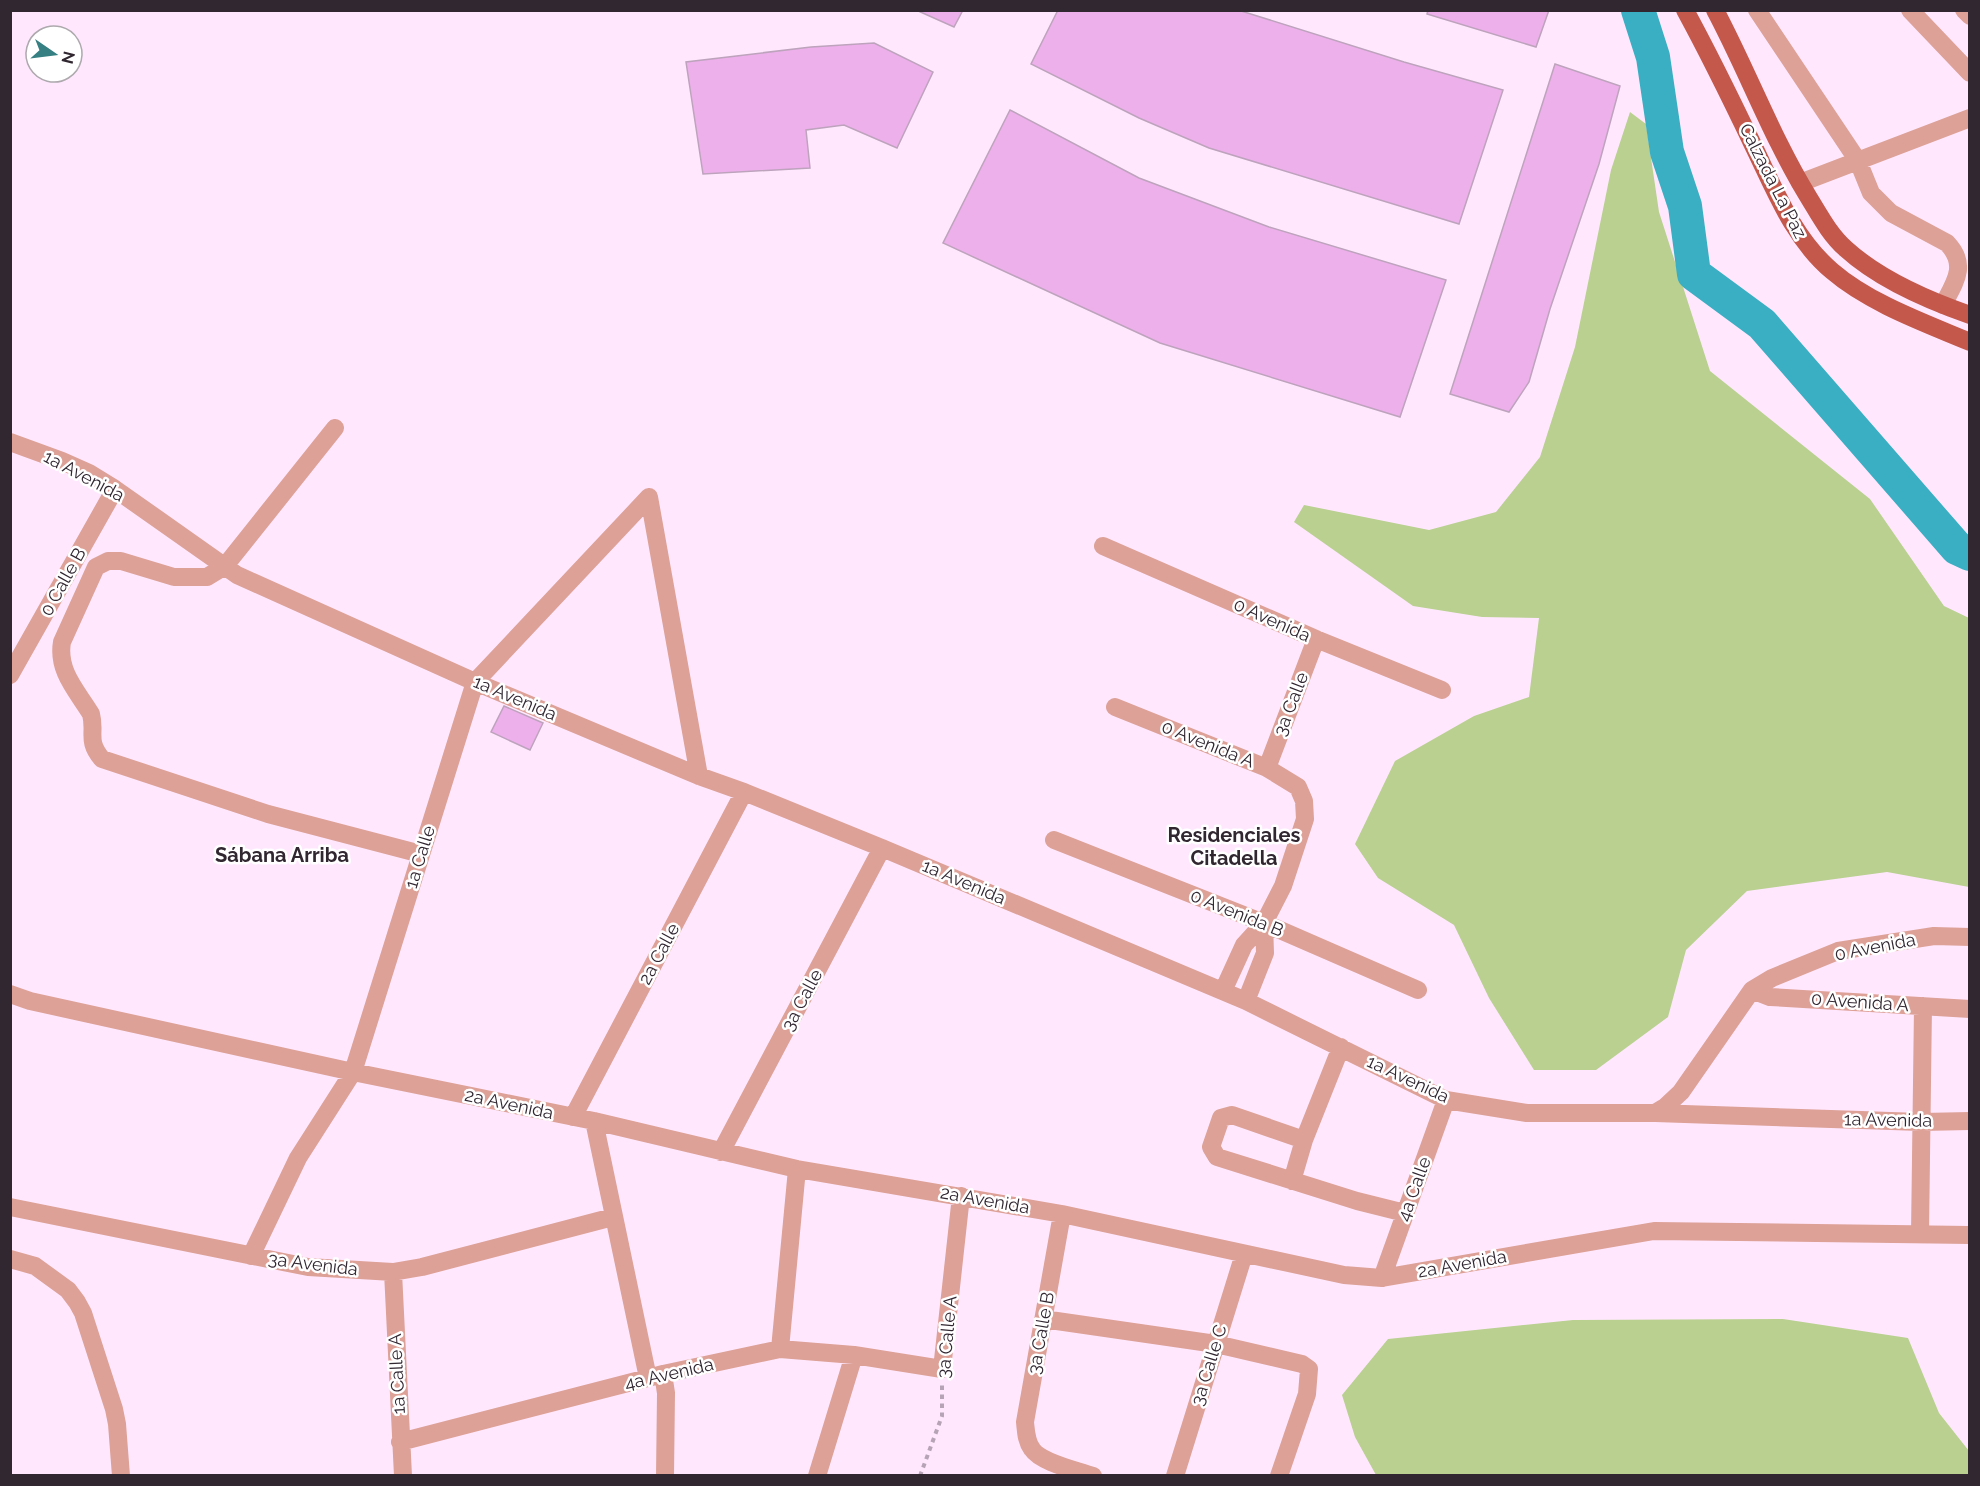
<svg xmlns="http://www.w3.org/2000/svg" width="1980" height="1486" font-family="Raleway,sans-serif">
<rect width="100%" height="100%" fill="#ffe8fe"/>
<!-- green -->
<path fill="#bad091" d="M 1630,112 L 1646,124 L 1659,212 L 1710,371 L 1870,499 L 1944,606 L 1969,618 L 1969,887 L 1887,872 L 1747,891 L 1686,950 L 1668,1017 L 1596,1070 L 1534,1070 L 1489,998 L 1454,925 L 1378,878 L 1355,844 L 1395,761 L 1474,716 L 1529,697 L 1539,618 L 1482,617 L 1413,606 L 1294,522 L 1304,505 L 1429,530 L 1496,512 L 1540,457 L 1575,347 L 1611,170 Z
M 1783,1319 L 1908,1338 L 1939,1413 L 1969,1451 L 1969,1475 L 1376,1475 L 1355,1437 L 1342,1395 L 1388,1339 L 1573,1320 Z"/>
<g fill="none" stroke-linecap="round" stroke-linejoin="round">
<!-- river -->
<path stroke="#3aaec3" stroke-width="34" d="M 1638,10 L 1653,57 L 1667,152 L 1685,206 L 1694,274 L 1762,324 L 1957,548 L 1970,554"/>
</g>
<!-- building -->
<path fill="#edb0eb" stroke="#bea3bd" stroke-width="1.5" d="M 916,10 L 963,10 L 954,27 Z
M 1058,10 L 1238,10 L 1404,62 L 1503,90 L 1459,224 L 1209,148 L 1139,118 L 1031,64 Z
M 1428,10 L 1549,10 L 1536,47 L 1427,14 Z
M 874,43 L 933,72 L 897,148 L 844,125 L 806,130 L 810,168 L 703,174 L 686,62 L 811,47 Z
M 1555,64 L 1620,86 L 1599,164 L 1550,309 L 1529,382 L 1509,412 L 1450,394 Z
M 1010,110 L 1139,178 L 1269,227 L 1446,280 L 1400,417 L 1160,343 L 943,243 Z
M 504,706 L 543,723 L 530,750 L 491,732 Z"/>
<g fill="none" stroke-linecap="round" stroke-linejoin="round">
<!-- path -->
<path stroke="#b6a3b5" stroke-width="4" stroke-dasharray="4.5 4.5" stroke-linecap="butt" d="M 920,1476 L 942,1416 L 942,1385"/>
<!-- minor -->
<path stroke="#dda197" stroke-width="18" d="M 1757,10 L 1858,161 L 1871,193 L 1891,213 L 1947,243 C 1968,265 1955,282 1943,305
M 1910,10 L 1970,73
M 1964,10 L 1970,16
M 1800,183 L 1970,118
M 335,428 L 225,566 L 207,577 L 174,577 L 121,561 L 108,561 L 96,567 L 62,642 C 57,671 77,691 91,714 C 96,733 86,740 102,759 L 268,814 L 421,854
M 10,442 L 62,461 L 89,473 L 115,489 L 237,575 L 475,682 L 699,776 L 744,792 L 882,848 L 1246,1001 L 1446,1100 L 1527,1113 L 1655,1113 L 1921,1122 L 1970,1121
M 649,497 L 699,776
M 1103,546 L 1316,639 L 1442,690
M 10,675 L 115,489
M 1115,707 L 1267,768 L 1298,787 L 1304,801 L 1305,819 L 1283,886 L 1264,923 L 1265,953 L 1246,1001
M 1267,768 L 1316,639
M 1054,840 L 1264,923 L 1418,990
M 1752,990 L 1770,997 L 1970,1009
M 1223,991 L 1244,945 L 1264,923
M 10,994 L 30,1001 L 353,1072 L 594,1121 L 797,1169 L 1062,1214 L 1344,1275 L 1382,1278 L 1654,1231 L 1970,1235
M 1655,1113 L 1665,1107 L 1681,1092 L 1752,990 L 1772,978 L 1838,951 L 1934,936 L 1970,937
M 573,1117 L 744,792
M 594,1121 L 648,1378
M 1304,1140 L 1232,1115 L 1221,1118 L 1211,1147 L 1217,1157 L 1357,1201 L 1405,1213
M 721,1152 L 882,848
M 1292,1181 L 1304,1140 L 1341,1047
M 10,1207 L 308,1267 L 393,1272 L 422,1267 L 613,1217
M 1062,1214 L 1025,1422 C 1026,1431 1026,1441 1032,1449 C 1041,1463 1077,1470 1093,1476
M 1920,1234 L 1923,1006
M 251,1256 L 298,1158 L 353,1072 L 475,682 L 649,497
M 10,1259 L 35,1266 L 68,1290 L 77,1302 L 83,1313 L 114,1409 L 117,1424 L 121,1476
M 393,1272 L 403,1476
M 1382,1278 L 1446,1100
M 1043,1319 L 1216,1344 L 1302,1364 L 1309,1369 L 1307,1394 L 1279,1476
M 780,1349 L 797,1169
M 663,1374 L 666,1393 L 665,1476
M 400,1442 L 663,1374 L 780,1349 L 854,1355 L 942,1369 L 961,1196
M 817,1476 L 854,1355
M 1175,1476 L 1244,1254"/>
<!-- major -->
<path stroke="#c3584b" stroke-width="18" d="M 1685,10 C 1709,54 1731,99 1753,145 C 1775,190 1793,238 1832,271 C 1869,303 1925,323 1970,342
M 1715,10 C 1748,72 1772,138 1809,198 C 1820,216 1830,235 1846,249 C 1880,280 1927,300 1970,315"/>
</g>
<g text-anchor="middle" stroke-width="5" stroke-linejoin="round" paint-order="stroke">
<!-- street labels -->
<g font-size="18" fill="#312731" stroke="#fff">
<text transform="translate(1773 181) rotate(63)" y="6">Calzada La Paz</text>
<text transform="translate(84 476) rotate(28)" y="6">1a Avenida</text>
<text transform="translate(63 582) rotate(-61)" y="6">0 Calle B</text>
<text transform="translate(1272 620) rotate(24)" y="6">0 Avenida</text>
<text transform="translate(515 698) rotate(23)" y="6">1a Avenida</text>
<text transform="translate(1291 704) rotate(-69)" y="6">3a Calle</text>
<text transform="translate(1208 744) rotate(22)" y="6">0 Avenida A</text>
<text transform="translate(420 857) rotate(-73)" y="6">1a Calle</text>
<text transform="translate(964 882) rotate(23)" y="6">1a Avenida</text>
<text transform="translate(1237 913) rotate(22)" y="6">0 Avenida B</text>
<text transform="translate(1875 947) rotate(-11)" y="6">0 Avenida</text>
<text transform="translate(659 954) rotate(-62)" y="6">2a Calle</text>
<text transform="translate(802 1000) rotate(-62)" y="6">3a Calle</text>
<text transform="translate(1860 1002) rotate(4)" y="6">0 Avenida A</text>
<text transform="translate(1408 1079) rotate(25)" y="6">1a Avenida</text>
<text transform="translate(509 1104) rotate(12)" y="6">2a Avenida</text>
<text transform="translate(1888 1120) rotate(1)" y="6">1a Avenida</text>
<text transform="translate(1414 1189) rotate(-70)" y="6">4a Calle</text>
<text transform="translate(985 1200) rotate(10)" y="6">2a Avenida</text>
<text transform="translate(313 1264) rotate(7)" y="6">3a Avenida</text>
<text transform="translate(1462 1264) rotate(-10)" y="6">2a Avenida</text>
<text transform="translate(1041 1333) rotate(-80)" y="6">3a Calle B</text>
<text transform="translate(947 1337) rotate(-85)" y="6">3a Calle A</text>
<text transform="translate(1209 1365) rotate(-73)" y="6">3a Calle C</text>
<text transform="translate(397 1374) rotate(-93)" y="6">1a Calle A</text>
<text transform="translate(669 1374) rotate(-13)" y="6">4a Avenida</text>
</g>
<!-- neighbourhood labels -->
<g font-size="20" font-weight="bold" fill="#312731" stroke="#fff">
<text x="1234" y="842">Residenciales<tspan x="1234" dy="23">Citadella</tspan></text>
<text x="282" y="862">Sábana Arriba</text>
</g>
</g>
<!-- border -->
<rect width="1980" height="1486" fill="none" stroke="#312731" stroke-width="24"/>
<!-- north arrow -->
<g transform="translate(54 54) rotate(104)"><circle r="28" fill="#ffffff" stroke="#ada9ad" stroke-width="1.5"/>
<path d="M0-4.5L10 22L0 15L-10 22Z" fill="#367f82"/>
<text y="-9" font-size="16" font-weight="bold" text-anchor="middle" fill="#312731">N</text>
</g>
</svg>
